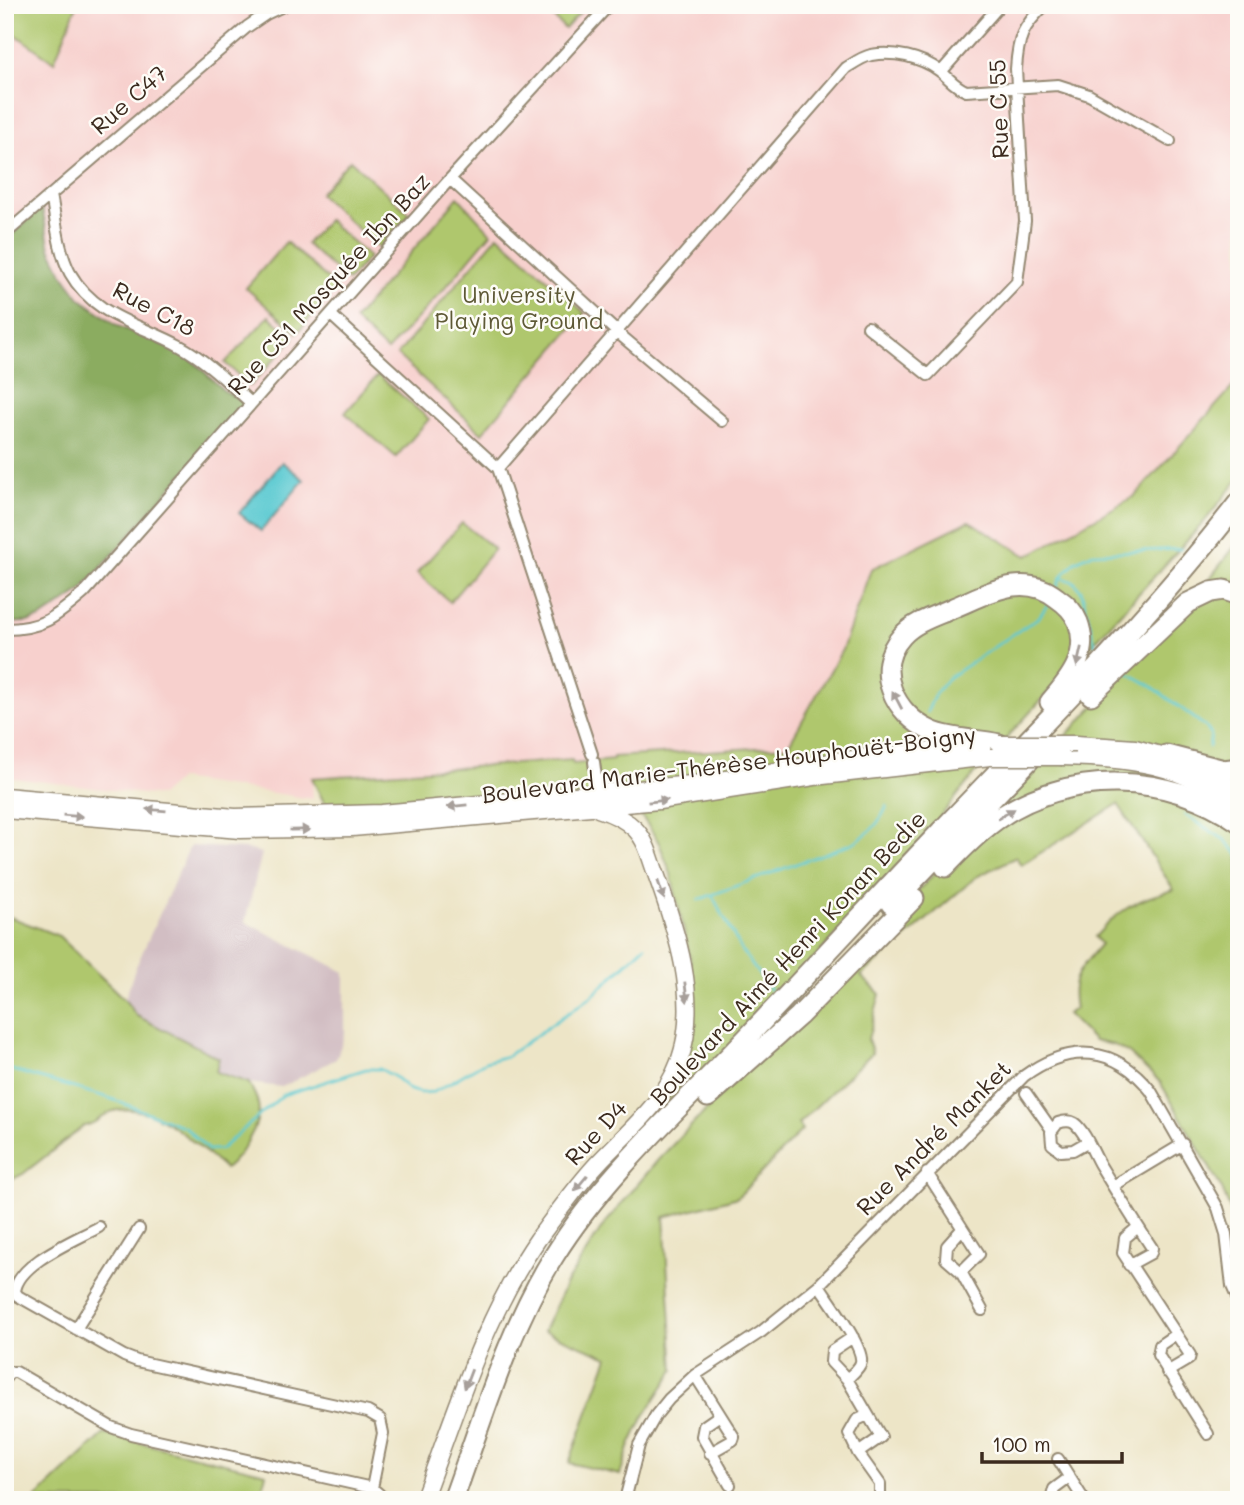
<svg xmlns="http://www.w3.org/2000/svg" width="1244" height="1505" font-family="Mali,sans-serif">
<rect width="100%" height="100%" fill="#fdfcf7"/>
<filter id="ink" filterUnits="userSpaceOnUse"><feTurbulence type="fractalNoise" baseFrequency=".0143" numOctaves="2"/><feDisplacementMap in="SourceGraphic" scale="14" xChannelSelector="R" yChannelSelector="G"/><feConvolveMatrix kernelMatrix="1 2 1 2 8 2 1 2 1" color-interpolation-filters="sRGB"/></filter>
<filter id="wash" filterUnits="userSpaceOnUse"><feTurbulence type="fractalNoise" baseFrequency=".00686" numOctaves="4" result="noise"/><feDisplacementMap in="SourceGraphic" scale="28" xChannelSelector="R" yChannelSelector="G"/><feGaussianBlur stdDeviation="1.57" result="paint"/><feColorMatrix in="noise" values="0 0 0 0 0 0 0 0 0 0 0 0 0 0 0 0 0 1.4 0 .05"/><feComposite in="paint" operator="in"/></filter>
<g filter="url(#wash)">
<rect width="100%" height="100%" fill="#ede5c7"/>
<!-- built -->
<path fill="#f7d0cd" d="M 5,5 L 1239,5 L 1239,380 L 1135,496 L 1026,556 L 968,521 L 871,569 L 842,650 L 788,746 L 614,757 L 614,760 L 572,764 L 571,760 L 312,778 L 313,799 L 179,779 L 160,796 L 5,777 Z"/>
<!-- industrial -->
<path fill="#d2bec3" d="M 190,846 L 246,849 L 262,853 L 245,922 L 345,972 L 345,1034 L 336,1059 L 282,1087 L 249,1083 L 216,1071 L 219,1058 L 137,1016 L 125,999 L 135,969 Z"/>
<!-- green -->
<path fill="#afc76d" stroke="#757846" stroke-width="2" d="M 5,5 L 77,5 L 54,62 L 5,27 Z
M 541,5 L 587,5 L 565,29 Z
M 350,160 L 410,214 L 379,248 L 319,194 Z
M 458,197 L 491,233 L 446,287 L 387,351 L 354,320 Z
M 328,220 L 369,257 L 348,281 L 306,244 Z
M 498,235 L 585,313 L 482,433 L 397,355 Z
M 286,242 L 337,287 L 297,333 L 246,288 Z
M 269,316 L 294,338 L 250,386 L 225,363 Z
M 378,375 L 429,419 L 396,457 L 345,413 Z
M 1239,380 L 1239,478 L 1204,522 L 981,766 L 941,816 L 939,826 L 638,1145 L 630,1139 L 669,1093 L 693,994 L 690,958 L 671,874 L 659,843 L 649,827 L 640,814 L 625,804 L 331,817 L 312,778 L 572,760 L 573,764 L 613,760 L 613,757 L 788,746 L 842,650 L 871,569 L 969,521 L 1027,556 L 1135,496 Z
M 462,523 L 494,549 L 450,602 L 417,573 Z
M 1239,541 L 1239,1276 L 1236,1270 L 1234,1219 L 1222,1189 L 1160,1082 L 1130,1054 L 1114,1045 L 1094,1041 L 1067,1014 L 1075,1009 C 1069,976 1081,968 1101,944 L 1095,937 C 1119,909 1139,898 1174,890 L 1118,804 L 1021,865 L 1016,857 L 976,877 L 861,976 L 880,994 L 868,1039 L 872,1053 L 798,1124 L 802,1130 L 738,1197 L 664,1217 L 674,1370 L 644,1416 L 630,1445 L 620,1475 L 569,1463 L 608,1357 L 544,1331 L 565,1285 L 603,1226 L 658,1160 L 1018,787 L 1188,606 Z
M 5,915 L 59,936 L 124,999 L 137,1016 L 219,1058 L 216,1072 L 249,1083 C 252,1090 257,1097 258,1104 C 263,1123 239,1158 225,1169 C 194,1144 161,1105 118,1110 C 104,1111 99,1124 84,1126 L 23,1174 L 5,1183 Z
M 104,1434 L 266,1473 L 260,1500 L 34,1500 Z"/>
<!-- forest -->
<path fill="#8bac60" stroke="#636b3f" stroke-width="2" d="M 42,207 L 50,248 L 64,276 L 80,298 L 118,326 L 185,353 L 223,390 L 245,403 L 80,592 L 41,618 L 27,622 L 5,623 L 5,241 Z"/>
<!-- water -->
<path fill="#5dcad2" stroke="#4c7a78" stroke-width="2" d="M 282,462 L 304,480 L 261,531 L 239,513 Z"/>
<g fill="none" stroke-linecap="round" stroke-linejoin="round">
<!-- stream -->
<path stroke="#5dcad2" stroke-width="2.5" d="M 1061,577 L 1074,582 L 1081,590 L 1096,647
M 1057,587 L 1061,577 L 1076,561 L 1093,553 L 1181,549
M 1128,673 L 1150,685 L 1206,727 L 1211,735 L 1209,747
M 927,712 L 935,694 L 948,678 L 1039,617 L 1049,603
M 1184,814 L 1225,840 L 1239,855
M 712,895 L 742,951 L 770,990
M 698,900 L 853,843 C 870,833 879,824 887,806
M 5,1068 L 109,1098 L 185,1127 L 208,1150 L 221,1149 L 283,1095 L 366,1069 L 380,1069 L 395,1077 L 410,1090 L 420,1093 L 434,1092 L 485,1062 L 507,1056 L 592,996 L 645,946"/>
</g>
</g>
<g filter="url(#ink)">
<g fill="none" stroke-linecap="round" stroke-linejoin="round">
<!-- minor casing -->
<g stroke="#948872" stroke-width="14">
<path id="minor" d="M 941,72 L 1000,5
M 450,179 L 618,333 L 722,421
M 51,195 C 56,220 58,250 70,273 C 95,317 140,324 180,346 C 206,360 229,383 251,403
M 5,234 L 247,27 L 266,14 L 285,5
M 331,315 L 498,468 L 592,754
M 868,327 L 928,375 L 1017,282 L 1025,221 L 1016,69 C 1018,38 1022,27 1045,5
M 498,468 L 846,68 C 854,63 862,57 871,55 C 894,51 921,57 940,71 C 949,78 954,86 966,91 L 1058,85 L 1089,95 L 1170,141
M 5,629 C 43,629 57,616 84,593 L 450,179 L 609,5
M 594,762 L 598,792
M 1026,1093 L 1052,1130
M 1087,1142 L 1073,1150 L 1061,1151 L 1052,1144 L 1051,1132 L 1058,1123 C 1064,1121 1069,1120 1074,1123 C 1085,1131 1093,1153 1100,1165 C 1117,1193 1134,1221 1152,1248 L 1151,1253 L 1129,1265
M 927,1173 L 979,1254 L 961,1272
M 1113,1186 L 1183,1144
M 99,1227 C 76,1240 17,1263 15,1292 L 18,1296 L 124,1356 L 137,1361 L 368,1412 L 380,1419 L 383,1433 L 372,1488
M 1138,1227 L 1125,1238 L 1123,1253 L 1190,1355 L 1189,1359 L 1167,1372
M 962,1229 L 947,1246 L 946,1259 L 961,1272 L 982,1310
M 819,1285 C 828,1299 864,1347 861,1362 C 860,1368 851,1375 847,1379
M 76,1329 L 139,1229
M 1176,1334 L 1160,1345 L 1158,1355 L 1208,1434
M 853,1337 L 832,1351 L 831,1362 L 847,1379 L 881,1437 L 858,1453
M 695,1375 L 734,1437 L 733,1440 L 710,1453
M 5,1378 L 10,1372 L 16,1372 L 111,1427 L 131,1434 L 372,1488 L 379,1494 L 382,1500
M 720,1415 L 704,1426 L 702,1436 L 730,1485
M 868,1415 L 857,1420 L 849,1434 L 858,1453 L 880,1484 L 880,1500
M 1058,1459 L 1084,1500
M 625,1500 L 639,1445 L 656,1415 L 669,1399 L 695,1375 L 761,1332 L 819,1285 L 1024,1076 C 1069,1043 1115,1045 1151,1091 L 1218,1208 L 1226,1234 L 1232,1286 L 1239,1302
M 1051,1500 L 1054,1489 L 1069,1478"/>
</g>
<!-- secondary casing -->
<g stroke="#948872" stroke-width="19">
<path id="secondary" d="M 1076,744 L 1135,748 L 1175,759
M 1062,757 C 1133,759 1179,763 1239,807
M 1199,768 L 1239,792
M 5,796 L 235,817 L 382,813 L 702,783 L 844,760 L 978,746
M 5,810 L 240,830 L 352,828 L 659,801 L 814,777 L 990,757
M 423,1500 C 456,1412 484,1317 538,1239 C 557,1213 575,1188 597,1164 C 626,1133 664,1103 679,1062 C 701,1001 676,929 655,871 C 650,857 646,840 635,829 C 625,819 611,813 598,809"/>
</g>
<!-- motorway casing -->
<g stroke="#948872" stroke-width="23">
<path id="motorway" d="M 1091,695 L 1188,603 L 1211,592 L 1224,590 L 1239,595
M 999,744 C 977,739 951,740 931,731 C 895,715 872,669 902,636 C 916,621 936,616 953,608 C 987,594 1023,571 1057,598 C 1066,604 1074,612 1078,622 C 1090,654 1071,678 1050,702
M 1166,755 L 1224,770 L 1239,768
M 945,867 C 961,850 977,834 996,820 C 1067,769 1169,772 1239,822
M 891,904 L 1042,747
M 708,1097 L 799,1016 L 914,898
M 453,1500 C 483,1418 508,1330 554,1256 C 607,1171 687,1102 755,1029 C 817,964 878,897 940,832 C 1043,724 1148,620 1239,502"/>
</g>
<!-- minor -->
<use href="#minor" stroke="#fff" stroke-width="10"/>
<!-- secondary -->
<use href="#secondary" stroke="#fff" stroke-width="16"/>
<!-- motorway -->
<use href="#motorway" stroke="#fff" stroke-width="19"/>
<!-- secondary-bridge casing -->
<g stroke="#948872" stroke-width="19" stroke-linecap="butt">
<path id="secondary-bridge" d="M 999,744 L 1076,744
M 990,757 L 1062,757"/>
</g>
<!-- secondary-bridge -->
<use href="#secondary-bridge" stroke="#fff" stroke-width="16"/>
</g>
<!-- one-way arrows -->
<defs><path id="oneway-solid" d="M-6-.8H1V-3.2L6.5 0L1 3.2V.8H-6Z" transform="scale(1.75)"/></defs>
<g fill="#a79f9a">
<use href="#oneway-solid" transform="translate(1079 657) rotate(103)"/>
<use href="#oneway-solid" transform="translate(897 700) rotate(-118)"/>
<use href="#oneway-solid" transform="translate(658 801) rotate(-6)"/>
<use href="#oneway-solid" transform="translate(457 806) rotate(174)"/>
<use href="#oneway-solid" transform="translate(156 810) rotate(-175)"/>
<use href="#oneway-solid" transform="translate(1006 814) rotate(-31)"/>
<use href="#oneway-solid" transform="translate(73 816) rotate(5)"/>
<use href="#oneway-solid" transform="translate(300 830) rotate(-1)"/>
<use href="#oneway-solid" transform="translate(661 890) rotate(71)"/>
<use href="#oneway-solid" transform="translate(686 992) rotate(83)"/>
<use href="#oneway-solid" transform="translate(581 1183) rotate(130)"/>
<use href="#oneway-solid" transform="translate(468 1379) rotate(111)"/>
</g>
</g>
<g text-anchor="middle" stroke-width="5" stroke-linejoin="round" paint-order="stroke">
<!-- street labels -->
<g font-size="23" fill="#3b2a1e" stroke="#fdfcf7">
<text transform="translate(129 100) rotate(-41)" y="8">Rue C47</text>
<text transform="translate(999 109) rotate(-92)" y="8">Rue C 55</text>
<text transform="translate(329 284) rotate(-48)" y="8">Rue C51 Mosquée Ibn Baz</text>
<text transform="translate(154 309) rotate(28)" y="8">Rue C18</text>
<text transform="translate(729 765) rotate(-7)" y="8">Boulevard Marie-Thérèse Houphouët-Boigny</text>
<text transform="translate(788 958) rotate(-47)" y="8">Boulevard Aimé Henri Konan Bedie</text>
<text transform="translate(596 1133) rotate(-47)" y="8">Rue D4</text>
<text transform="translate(934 1138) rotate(-45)" y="8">Rue André Manket</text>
</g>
<!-- park labels -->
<g font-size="23" fill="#5e5936" stroke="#fdfcf7">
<text x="519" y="303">University<tspan x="519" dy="26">Playing Ground</tspan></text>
</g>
</g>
<!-- margin -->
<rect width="1244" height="1505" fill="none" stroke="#fdfcf7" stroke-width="28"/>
<!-- scale -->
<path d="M982 1452v10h140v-10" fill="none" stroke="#3b2a1e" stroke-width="3.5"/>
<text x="992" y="1452" font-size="21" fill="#3b2a1e" stroke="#fdfcf7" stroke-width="5" paint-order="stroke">100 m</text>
</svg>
